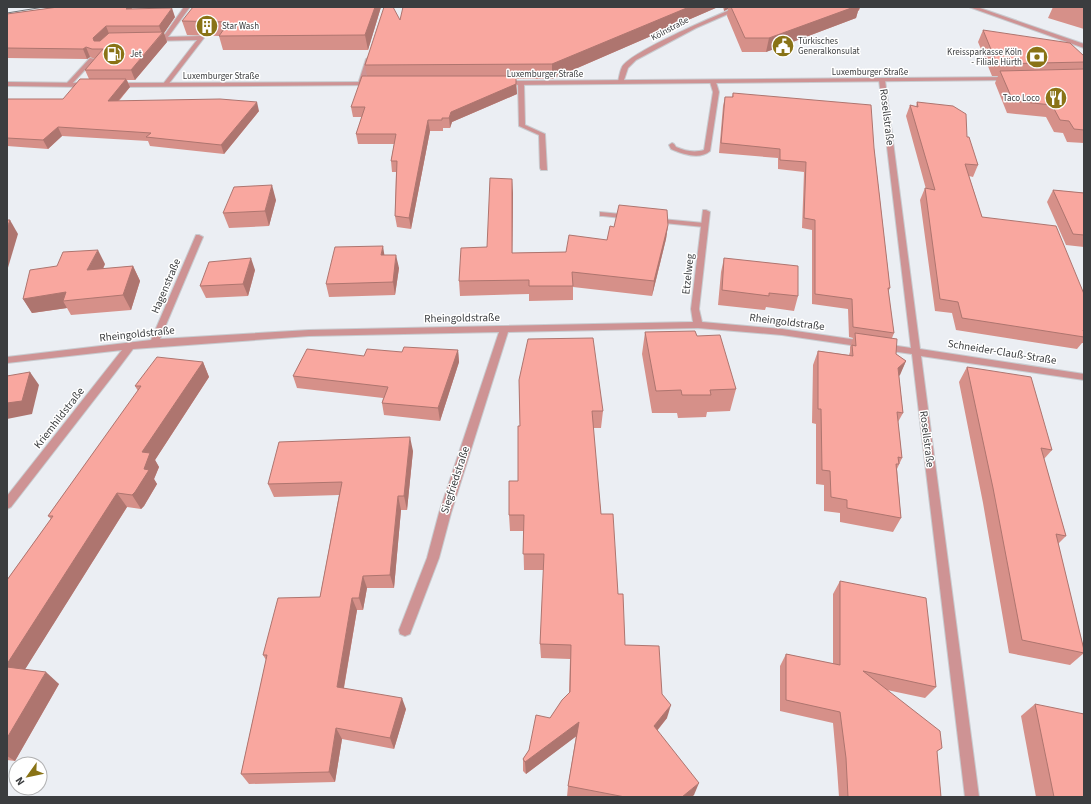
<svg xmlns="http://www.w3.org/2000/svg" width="1091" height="804" font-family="'Source Sans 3',sans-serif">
	<rect width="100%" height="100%" fill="#ebeef3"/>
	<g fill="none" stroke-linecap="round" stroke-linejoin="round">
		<!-- service casing -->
		<g stroke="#c8cbcf" stroke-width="2">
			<g id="service">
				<polygon points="184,7 190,7 168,37 201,36 204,38 167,86 163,86 163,84 197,40 152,41 149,39 152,37 163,37"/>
				<polygon points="90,58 95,59 70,86 66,86 66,84"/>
				<path d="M713 80 716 82 719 92 710 151C700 160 682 154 671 149L669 145 672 143 674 144 676 147C685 151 694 153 704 150L713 92 710 82Z"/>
				<polygon points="521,81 524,83 525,125 545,134 547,170 541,170 540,168 539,135 519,126 518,83"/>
				<polygon points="600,212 631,215 635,217 631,219 603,216 600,216"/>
				<polygon points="651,218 704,223 708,225 704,227 654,222 650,220"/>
			</g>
		</g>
		<!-- minor casing -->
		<g stroke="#c8cbcf" stroke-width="2">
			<g id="minor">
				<path d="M737 7H744L696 28 636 60 628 68 623 83 618 82C619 77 620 71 622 67 630 52 717 15 737 7Z"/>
				<polygon points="369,57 372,59 364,84 359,85 358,84 366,59"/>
				<polygon points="882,78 885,80 920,349 1084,374 1084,380 921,356 979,797 965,797 912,354 884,350 879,347 884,344 911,348 879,80"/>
				<polygon points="703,210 706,210 710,212 699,309 702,322 782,329 864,341 867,342 869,344 867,346 864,347 782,335 698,328 508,332 451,513 439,558 410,634 405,636 400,634 399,630 427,558 439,513 499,332 309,336 133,349 115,373 11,507 7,509 7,496 122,350 7,363 7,357 151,340 196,235 199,235 203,237 160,339 309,330 693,322 691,309"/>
			</g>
		</g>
		<!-- tertiary casing -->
		<g stroke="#c8cbcf" stroke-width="2">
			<g id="tertiary">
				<polygon points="969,7 977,7 1084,44 1084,48"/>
				<polygon points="1009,77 1012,79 1011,80 503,85 500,83 503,81"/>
				<polygon points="7,82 87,83 90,85 87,87 7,86"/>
				<polygon points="373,82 375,83 375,85 115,87 112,85 115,83"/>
			</g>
		</g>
		<!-- service -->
		<use href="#service" fill="#ce9394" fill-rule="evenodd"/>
		<!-- minor -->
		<use href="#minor" fill="#ce9394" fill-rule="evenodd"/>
		<!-- tertiary -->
		<use href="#tertiary" fill="#ce9394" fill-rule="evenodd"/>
		<!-- tram -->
		<polyline stroke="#747679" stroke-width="1" points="7,13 44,7"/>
	</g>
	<!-- wall -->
	<g fill="#d69089">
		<polygon points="58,7 131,7 132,9 175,17 164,33 167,42 135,80 127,80 130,87 119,101 259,111 224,154 150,146 148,141 62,136 48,149 7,146 7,99 63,99 89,79 85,70 95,59 90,57 87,59 7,58 7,14"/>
		<polygon points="381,7 368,50 223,50 219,36 187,35 182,21"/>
		<polygon points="718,7 552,79 516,79 517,94 452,122 450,128 443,128 443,131 430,131 411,229 397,227 395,216 396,172 392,172 391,161 394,144 358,144 356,134 362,117 353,117 351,107 367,76 365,65 400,20"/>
		<polygon points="723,7 863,7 860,7 859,10 858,11 856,18 766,52 742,52 727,16 728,9 724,11"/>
		<polygon points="1053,7 1084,7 1084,29 1048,18"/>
		<polygon points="983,30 1084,56 1084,143 1067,142 1063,133 1054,132 1046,117 1007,113 995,83 998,76 992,76 978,42"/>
		<polygon points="733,93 874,148 890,288 888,292 894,333 892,338 896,354 906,361 899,376 903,413 898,422 902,458 897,469 901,518 893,532 840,522 840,513 824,511 824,485 816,484 816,424 812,423 813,365 818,351 849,355 850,352 850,347 853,338 849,337 848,309 812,304 812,230 802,228 804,172 778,169 778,158 719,153 723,106 725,97 732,97"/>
		<polygon points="917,102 967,137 978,165 973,177 969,176 982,217 1084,294 1084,343 1082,343 1077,349 956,330 952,313 935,311 920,200 925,188 926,189 906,116 910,105 916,107"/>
		<polygon points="1053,190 1084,193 1084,247 1066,245 1047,202"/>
		<polygon points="513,193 512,253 566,252 607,240 614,227 668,225 666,239 652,296 573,287 573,300 529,301 529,294 460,296 459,281 487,247"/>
		<polygon points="276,200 269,226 229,228 223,213"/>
		<polygon points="385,255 399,268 395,295 329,297 326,284"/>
		<polygon points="724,258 798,296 794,311 766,307 765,310 718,305 721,272"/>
		<polygon points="105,264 103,269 133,266 140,281 131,310 71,315 67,308 32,313 23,299"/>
		<polygon points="255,270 248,296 206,298 200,286"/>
		<polygon points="645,332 697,336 736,389 730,411 707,412 706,417 678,418 677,413 652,413 642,354"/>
		<polygon points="458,350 459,362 440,421 384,415 382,403 383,398 297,388 293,376 364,356 402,352"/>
		<polygon points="203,362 209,377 155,460 159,467 154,479 157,484 144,506 141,509 127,507 25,669 59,684 15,761 7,760 7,580 51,519 48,516 138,391 135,386"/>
		<polygon points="967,367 1052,450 1044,459 1066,536 1058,544 1084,650 1084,653 1070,665 1009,653 983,503 959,382"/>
		<polygon points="519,380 603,411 601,428 593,428 601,514 618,594 625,645 662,694 667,718 657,731 694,795 691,797 567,797 568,786 576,736 526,774 523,771 523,759 550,718 569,693 570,659 541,658 540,644 544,570 524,570 523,531 510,531 509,515 518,481 520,426"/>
		<polygon points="413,451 407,510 401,510 394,588 367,588 363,610 357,610 344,688 406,709 394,749 342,739 335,782 249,784 241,774 266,660 263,655 320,597 339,495 274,497 268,484"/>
		<polygon points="840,581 936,687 925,698 887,690 937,753 941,797 839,797 837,768 833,723 780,711 780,666 786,654 833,664 833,594"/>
		<polygon points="1035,704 1084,797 1036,797 1021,716"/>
	</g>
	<!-- shaded-wall -->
	<g fill="#ae756f">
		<polygon points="128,7 131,7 134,13 126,9"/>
		<polygon points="375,7 381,7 368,50 365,35"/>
		<polygon points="689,7 718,7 552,79 552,64"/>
		<polygon points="725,7 728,7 728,9 724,11"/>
		<polygon points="853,7 863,7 860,7 859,10 858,11 856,18 766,52 769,38"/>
		<polygon points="172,8 175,17 164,33 167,42 135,80 131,70 162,34 159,26"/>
		<polygon points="106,26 110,36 97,48 98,50 93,38"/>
		<polygon points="86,47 90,57 87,59 83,49"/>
		<polygon points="126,79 130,87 111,109 108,101"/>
		<polygon points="516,84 517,94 452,122 450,128 449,118 451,112"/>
		<polygon points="257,102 259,111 224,154 221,145"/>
		<polygon points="428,120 430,131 411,229 409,218"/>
		<polygon points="58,127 62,136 48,149 43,140"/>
		<polygon points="512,179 513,193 512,267"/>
		<polygon points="272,185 276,200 269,226 265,211"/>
		<polygon points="10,220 18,234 7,271 7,228"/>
		<polygon points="668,225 666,239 652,296 654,281"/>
		<polygon points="383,246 385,259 381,255"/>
		<polygon points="98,250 105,264 95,285 87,270"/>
		<polygon points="396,255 399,268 395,295 393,282"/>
		<polygon points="251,258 255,270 248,296 243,284"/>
		<polygon points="133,266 140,281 131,310 123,295"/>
		<polygon points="66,292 63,301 67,308 32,313 23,299"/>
		<polygon points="458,350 459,362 440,421 438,408"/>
		<polygon points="906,361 900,375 891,382 898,368"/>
		<polygon points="203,362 209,377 155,460 159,467 154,479 157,484 144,506 141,509 132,495 144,469 142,452"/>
		<polygon points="30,372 39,385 32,414 7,419 7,403"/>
		<polygon points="410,437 413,451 407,510 404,496"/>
		<polygon points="117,493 127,507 19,679 7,668 7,664"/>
		<polygon points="398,496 401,510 394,588 390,575"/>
		<polygon points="363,576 367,588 363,610 359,598"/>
		<polygon points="352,598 357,610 342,698 337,687"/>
		<polygon points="46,672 59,684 15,761 7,756 7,738"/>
		<polygon points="402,698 406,709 394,749 390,738"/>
		<polygon points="671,705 667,718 650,739 654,726"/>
		<polygon points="579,722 578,735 526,774 525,762"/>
		<polygon points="336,728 342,739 335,782 329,772"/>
		<polygon points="699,783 694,795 691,797 682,797"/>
	</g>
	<!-- building -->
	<g fill="#f9a79f" stroke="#ae756f">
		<polygon points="58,7 128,7 126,9 172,8 159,26 106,26 93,38 94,41 100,41 109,33 163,32 131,70 85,70 103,49 92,49 86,47 83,49 7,48 7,14"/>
		<polygon points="193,7 375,7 365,35 219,36 229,22 182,21"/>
		<polygon points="384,7 393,7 400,20 403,7 689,7 552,64 365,65"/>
		<polygon points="731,7 854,7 769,38 745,38"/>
		<polygon points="983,30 1070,43 1084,56 1084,62 997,64"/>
		<polygon points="1084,69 1084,130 1074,129 1069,121 1060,120 1052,105 1013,101 1000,71"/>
		<polygon points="362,76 516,76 516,84 451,112 449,118 442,118 442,120 428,120 409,218 395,216 397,161 391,161 396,134 356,134 365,107 351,107"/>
		<polygon points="80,79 126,79 108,101 220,99 257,102 221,145 146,137 151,133 58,127 43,140 7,138 7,99 63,99"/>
		<polygon points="733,93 871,105 874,148 890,288 888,288 894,333 853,327 852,299 815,294 815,220 804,218 806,162 780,160 780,149 721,143 725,97 733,97"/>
		<polygon points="917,102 953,106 966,114 967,137 969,137 978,165 965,164 982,217 1056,226 1084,294 1084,330 1083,330 1084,333 1084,337 962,318 958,302 940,299 925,188 935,190 910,105 918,107"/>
		<polygon points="490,178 512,179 512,253 566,252 569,235 607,240 610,226 614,227 619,205 667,210 668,225 654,281 572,272 573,286 529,286 529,280 459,281 461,248 487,247"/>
		<polygon points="272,185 265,211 223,213 234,187"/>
		<polygon points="1053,190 1084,193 1084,235 1073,234"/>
		<polygon points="7,220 10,220 7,228"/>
		<polygon points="383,246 381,255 396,255 393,282 326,284 335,247"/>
		<polygon points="98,250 87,270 133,266 123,295 63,301 66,292 23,299 30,270 57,266 63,252"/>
		<polygon points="251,258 243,284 200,286 209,262"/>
		<polygon points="724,258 798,266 798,296 769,293 769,296 722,290"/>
		<polygon points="695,331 697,336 720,335 736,389 710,390 711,395 682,395 681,390 656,391 645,332"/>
		<polygon points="855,333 897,339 896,354 906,361 898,368 903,413 897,412 902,458 898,457 899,464 896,464 901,518 847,508 847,500 831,497 830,471 822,470 821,409 818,409 818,351 853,356 852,345 856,346"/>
		<polygon points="593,338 603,411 592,411 601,514 613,514 618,594 623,594 625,645 659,646 662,694 671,705 654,726 699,783 682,797 625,797 568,786 579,722 525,762 523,759 529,750 536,715 550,718 562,700 570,692 571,645 540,644 544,554 523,554 524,515 509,515 509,481 518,481 518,426 520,426 519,380 528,339"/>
		<polygon points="404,347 458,350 438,408 382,403 388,387 293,376 307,349 364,356 367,349 402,352"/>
		<polygon points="157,357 203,362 142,452 150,453 144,469 149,470 135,492 132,495 117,493 7,664 7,580 53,516 48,516 141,386 135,386"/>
		<polygon points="967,367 1031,377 1052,450 1041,448 1066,536 1056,534 1084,650 1084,653 1022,640 993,488"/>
		<polygon points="30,372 22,401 7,403 7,376"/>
		<polygon points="410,437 404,496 398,496 390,575 363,576 359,598 352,598 337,687 402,698 390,738 336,728 329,772 241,774 267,655 263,655 278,598 320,597 342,482 268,484 279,442"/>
		<polygon points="840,581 926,598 936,687 863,671 940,731 942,748 937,751 941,797 848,797 846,758 840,712 786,700 786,654 840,665"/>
		<polygon points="7,667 46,672 7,738"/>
		<polygon points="1035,704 1084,714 1084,797 1054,797"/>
	</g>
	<!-- icons -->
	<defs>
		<g id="building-disc" transform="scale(1.15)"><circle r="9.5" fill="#897316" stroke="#fff"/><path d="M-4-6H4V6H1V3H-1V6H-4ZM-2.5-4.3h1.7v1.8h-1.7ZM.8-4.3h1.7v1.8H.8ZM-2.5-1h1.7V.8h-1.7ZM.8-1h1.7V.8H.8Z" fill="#fff"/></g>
		<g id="civic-disc" transform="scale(1.15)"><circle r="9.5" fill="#897316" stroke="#fff"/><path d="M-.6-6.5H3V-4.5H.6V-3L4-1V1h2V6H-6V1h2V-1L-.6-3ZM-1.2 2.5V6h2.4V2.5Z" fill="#fff"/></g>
		<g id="fuel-disc" transform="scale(1.15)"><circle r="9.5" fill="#897316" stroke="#fff"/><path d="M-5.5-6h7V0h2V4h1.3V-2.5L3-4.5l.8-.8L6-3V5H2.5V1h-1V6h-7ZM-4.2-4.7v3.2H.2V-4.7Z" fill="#fff"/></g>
		<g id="bank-disc" transform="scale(1.15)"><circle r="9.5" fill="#897316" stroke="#fff"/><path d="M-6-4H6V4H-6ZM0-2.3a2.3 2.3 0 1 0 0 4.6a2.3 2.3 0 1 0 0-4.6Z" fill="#fff"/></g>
		<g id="restaurant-disc" transform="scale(1.15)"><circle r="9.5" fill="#897316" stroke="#fff"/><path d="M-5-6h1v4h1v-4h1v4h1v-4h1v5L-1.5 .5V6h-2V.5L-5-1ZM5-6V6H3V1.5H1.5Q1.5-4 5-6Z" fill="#fff"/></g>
	</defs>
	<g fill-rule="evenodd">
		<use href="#building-disc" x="207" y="26"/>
		<use href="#civic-disc" x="783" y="46"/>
		<use href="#fuel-disc" x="114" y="54"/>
		<use href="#bank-disc" x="1037" y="57"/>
		<use href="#restaurant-disc" x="1056" y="98"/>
	</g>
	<g text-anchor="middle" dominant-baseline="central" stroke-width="3" stroke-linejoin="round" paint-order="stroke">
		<!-- far-poi labels -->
		<g font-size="9" fill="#3b3d3f" stroke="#fff" text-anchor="start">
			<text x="222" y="26">Star Wash</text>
			<text x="798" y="41">Türkisches<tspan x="798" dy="10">Generalkonsulat</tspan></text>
			<text x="1022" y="52" text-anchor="end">Kreissparkasse Köln<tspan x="1022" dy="10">- Filiale Hürth</tspan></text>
			<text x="130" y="54">Jet</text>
			<text x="1040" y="98" text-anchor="end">Taco Loco</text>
		</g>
		<!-- far-street labels -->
		<g font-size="9" fill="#3b3d3f" stroke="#fff">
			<text transform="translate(670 29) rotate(-28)">Kölnstraße</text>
			<text x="870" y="72">Luxemburger Straße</text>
			<text x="545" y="74">Luxemburger Straße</text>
			<text x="221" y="76">Luxemburger Straße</text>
		</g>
		<!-- street labels -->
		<g font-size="11" fill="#3b3d3f" stroke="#fff">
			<text transform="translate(887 117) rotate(83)">Rosellstraße</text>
			<text transform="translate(688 274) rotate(-84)">Etzelweg</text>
			<text transform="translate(166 286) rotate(-67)">Hagenstraße</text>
			<text transform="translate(462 318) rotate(-1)">Rheingoldstraße</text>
			<text transform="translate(787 322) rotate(7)">Rheingoldstraße</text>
			<text transform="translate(137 334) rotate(-6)">Rheingoldstraße</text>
			<text transform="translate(1002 352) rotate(9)">Schneider-Clauß-Straße</text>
			<text transform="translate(59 418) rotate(-52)">Kriemhildstraße</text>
			<text transform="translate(927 439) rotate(83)">Rosellstraße</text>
			<text transform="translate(455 480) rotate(-72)">Siegfriedstraße</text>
		</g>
	</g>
	<!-- border -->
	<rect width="1091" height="804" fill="none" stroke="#3b3d3f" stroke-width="16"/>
	<!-- north arrow -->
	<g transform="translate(28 776) rotate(237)"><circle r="19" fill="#ffffff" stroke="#b1b1b2"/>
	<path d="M0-3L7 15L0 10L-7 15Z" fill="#897316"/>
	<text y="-6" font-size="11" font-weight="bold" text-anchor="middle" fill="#3b3d3f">N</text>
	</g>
</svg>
